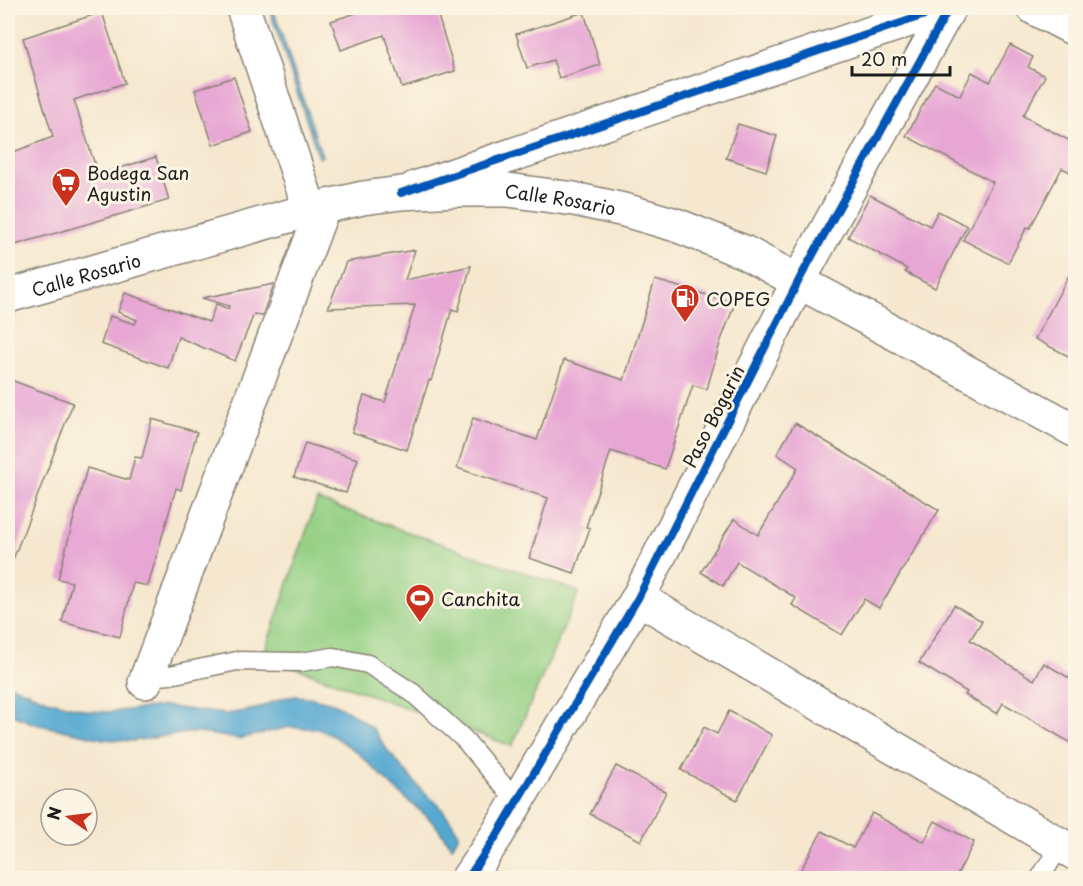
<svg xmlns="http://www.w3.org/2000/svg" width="1083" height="886" font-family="'Playpen Sans',sans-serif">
	<rect width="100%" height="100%" fill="#fcf5e5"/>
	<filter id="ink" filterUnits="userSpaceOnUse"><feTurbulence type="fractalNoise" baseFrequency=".0167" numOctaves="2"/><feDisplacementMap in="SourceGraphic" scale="12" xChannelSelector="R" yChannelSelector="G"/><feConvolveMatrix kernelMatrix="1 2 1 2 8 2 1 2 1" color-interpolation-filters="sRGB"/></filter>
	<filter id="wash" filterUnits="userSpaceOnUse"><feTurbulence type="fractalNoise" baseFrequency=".008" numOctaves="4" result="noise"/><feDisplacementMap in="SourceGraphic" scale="24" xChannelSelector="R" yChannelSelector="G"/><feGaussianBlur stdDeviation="1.35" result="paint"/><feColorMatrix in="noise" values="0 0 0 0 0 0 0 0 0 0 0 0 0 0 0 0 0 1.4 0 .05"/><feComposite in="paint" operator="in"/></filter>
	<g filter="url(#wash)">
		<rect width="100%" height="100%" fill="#f6e8cf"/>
		<!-- green -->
		<polygon fill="#95d085" stroke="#587650" stroke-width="1.5" points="317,500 579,592 512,746 263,656"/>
		<!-- water -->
		<g fill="#55a9d1" stroke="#386276" stroke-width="1.5">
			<polygon points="269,8 273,8 322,156 319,158"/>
			<polygon points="8,684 47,700 89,711 109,712 166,706 192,710 227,714 256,709 282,698 296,696 308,697 333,703 350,712 373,729 388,751 423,792 438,804 451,821 459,834 452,847 434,823 394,788 357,752 330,734 318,729 290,727 238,739 203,733 186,733 133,741 104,739 35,724 15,716 8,711"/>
		</g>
		<g id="blocks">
			<!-- building -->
			<g fill="#e7a6d4">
				<polygon points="372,8 451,8 451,12 438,16 455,71 402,88 384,35 341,50 331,21"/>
				<polygon points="102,12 125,83 74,100 94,162 95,162 100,174 156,157 169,200 8,247 8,154 53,137 23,38"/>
				<polygon points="584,12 600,65 559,78 553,60 527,68 516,34"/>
				<polygon points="1010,45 1033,57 1028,67 1045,76 1023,116 1076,144 1076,175 1062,168 1030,228 1027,227 1008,263 963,240 993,182 906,136 935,83 960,96 972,72 990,82"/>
				<polygon points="234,77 252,132 213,145 195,90"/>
				<polygon points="738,124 777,136 766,171 726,158"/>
				<polygon points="870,195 930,226 938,211 967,226 935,288 905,272 907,269 848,237"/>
				<polygon points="415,250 405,280 471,266 458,311 452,309 431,381 429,380 407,450 352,432 364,396 385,402 415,305 328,308 346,262"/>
				<polygon points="1076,262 1076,360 1035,339"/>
				<polygon points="655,280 735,303 720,343 707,389 693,385 665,469 611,451 586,527 590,528 574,573 529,558 548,498 457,468 473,418 537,440 564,360 624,380"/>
				<polygon points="274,284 262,316 254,314 235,361 178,337 168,368 101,344 110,316 135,324 137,320 118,312 125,293 209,322 216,304 228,309 229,306 202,298"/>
				<polygon points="8,379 73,403 9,570 8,569"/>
				<polygon points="152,419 197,432 181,490 176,488 148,586 133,583 120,637 62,622 72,582 58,579 87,468 129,480 135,457 142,458"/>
				<polygon points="795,423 939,510 879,608 864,599 842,635 792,605 796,598 737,562 723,586 701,572 734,519 758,535 798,468 777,454"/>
				<polygon points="305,443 358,459 346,493 294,477"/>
				<polygon points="954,605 982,621 970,640 1034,680 1044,663 1076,682 1076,746 1003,703 997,714 965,695 967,692 919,663"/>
				<polygon points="729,711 772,735 737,800 681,770 704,727 717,734"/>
				<polygon points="616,766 666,792 641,841 590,814"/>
				<polygon points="872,813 924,842 935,821 974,842 955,879 796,879 822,831 853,848"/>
			</g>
		</g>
	</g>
	<g filter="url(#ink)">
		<use href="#blocks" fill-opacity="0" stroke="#898276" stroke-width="1.5"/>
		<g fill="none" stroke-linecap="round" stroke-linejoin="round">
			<!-- service casing -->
			<g stroke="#898276" stroke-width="21">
				<g id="service">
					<polyline points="147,677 170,675 237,661 301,662 333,657 368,664 413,693 464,739 517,802"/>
					<polyline points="1040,878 1060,846"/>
				</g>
			</g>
			<!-- minor casing -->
			<g stroke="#898276" stroke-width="36">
				<g id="minor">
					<polyline points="243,8 310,210"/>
					<polyline points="1034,8 1076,30"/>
					<polyline points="415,188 945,8"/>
					<polyline points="638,598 1076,854"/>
					<polyline points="145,682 323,208"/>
					<polyline points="468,878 497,835 638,598 799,280 949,8"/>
				</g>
			</g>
			<!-- primary casing -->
			<g stroke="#898276" stroke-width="36">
				<g id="primary">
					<path id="s1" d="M8 296 310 210 363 198 401 193 455 190H508L574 199 624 210 676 225 744 252 1076 431"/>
				</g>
			</g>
			<!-- service -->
			<use href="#service" stroke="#fff" stroke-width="18"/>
			<!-- minor -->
			<use href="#minor" stroke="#fff" stroke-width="33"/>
			<!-- primary -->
			<use href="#primary" stroke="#fff" stroke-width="33"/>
			<!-- cycleway casing -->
			<g stroke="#fcf5e5" stroke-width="11">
				<g id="cycleway">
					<polyline points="401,193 945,8"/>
					<polyline points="468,878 497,835 638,598 799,280 949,8"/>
				</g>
			</g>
			<!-- cycleway -->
			<use href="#cycleway" stroke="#0057b8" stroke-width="8"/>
		</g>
	</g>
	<!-- icons -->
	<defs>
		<g id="supermarket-pin" transform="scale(1.5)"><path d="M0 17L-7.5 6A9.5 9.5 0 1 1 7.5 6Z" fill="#c8321e" stroke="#fcf5e5"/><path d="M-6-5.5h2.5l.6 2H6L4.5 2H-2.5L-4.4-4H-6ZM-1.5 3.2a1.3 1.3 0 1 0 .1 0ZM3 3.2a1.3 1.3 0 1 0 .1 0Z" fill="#fff"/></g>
		<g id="fuel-pin" transform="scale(1.5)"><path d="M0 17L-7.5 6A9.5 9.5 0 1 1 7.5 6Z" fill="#c8321e" stroke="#fcf5e5"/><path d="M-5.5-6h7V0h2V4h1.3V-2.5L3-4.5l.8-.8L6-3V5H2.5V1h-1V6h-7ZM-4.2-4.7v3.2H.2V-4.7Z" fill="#fff"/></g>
		<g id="stadium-pin" transform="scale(1.5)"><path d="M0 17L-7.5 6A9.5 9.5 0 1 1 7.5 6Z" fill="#c8321e" stroke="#fcf5e5"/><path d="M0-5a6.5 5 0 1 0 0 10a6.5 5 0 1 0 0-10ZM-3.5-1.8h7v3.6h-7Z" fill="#fff"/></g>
	</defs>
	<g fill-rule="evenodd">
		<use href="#supermarket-pin" x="66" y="182"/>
		<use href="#fuel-pin" x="685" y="298"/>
		<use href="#stadium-pin" x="420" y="598"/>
	</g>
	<g text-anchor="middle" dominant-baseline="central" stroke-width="6" stroke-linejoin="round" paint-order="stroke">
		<!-- poi labels -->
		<g font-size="18" fill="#1c1c1c" stroke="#fcf5e5" text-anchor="start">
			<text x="87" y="172">Bodega San<tspan x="87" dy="21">Agustin</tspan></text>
			<text x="706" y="298">COPEG</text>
			<text x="441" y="598">Canchita</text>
		</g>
		<!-- street labels -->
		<g font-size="18" fill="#1c1c1c" stroke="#fcf5e5">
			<text stroke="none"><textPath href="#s1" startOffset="567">Calle Rosario</textPath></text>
			<text stroke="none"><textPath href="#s1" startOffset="81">Calle Rosario</textPath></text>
			<text transform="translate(713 416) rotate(-63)">Paso Bogarin</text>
		</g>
	</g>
	<!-- margin -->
	<rect width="1083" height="886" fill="none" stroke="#fcf5e5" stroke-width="30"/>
	<!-- north arrow -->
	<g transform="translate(69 817) rotate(284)"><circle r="28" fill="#fcf5e5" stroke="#a29e95" stroke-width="1.5"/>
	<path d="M0-4.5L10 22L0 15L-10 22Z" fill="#c8321e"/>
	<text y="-9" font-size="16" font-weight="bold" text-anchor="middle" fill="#1c1c1c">N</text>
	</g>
	<!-- scale -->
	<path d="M852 66v9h98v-9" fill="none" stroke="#1c1c1c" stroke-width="3"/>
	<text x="861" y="66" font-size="18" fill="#1c1c1c" stroke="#fcf5e5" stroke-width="4.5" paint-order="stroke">20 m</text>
</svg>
